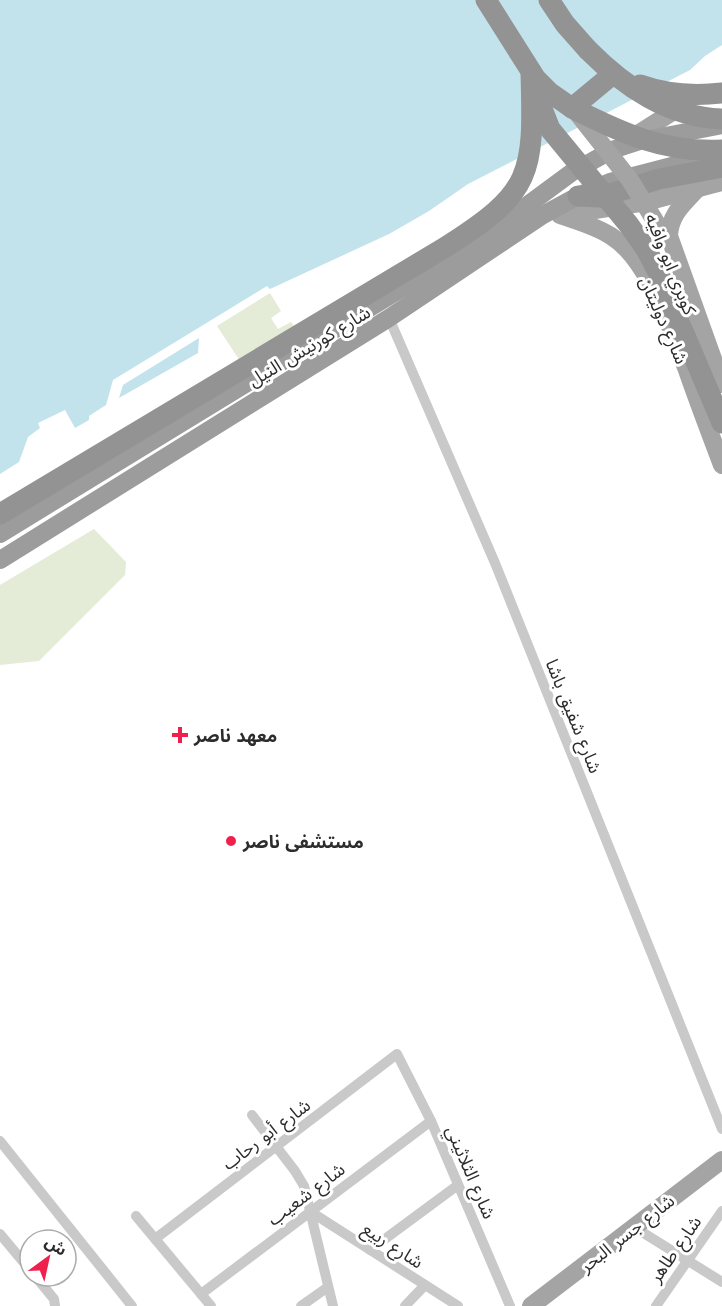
<svg xmlns="http://www.w3.org/2000/svg" width="722" height="1306" font-family="'Work Sans','Noto Sans Arabic',sans-serif">
	<rect width="100%" height="100%" fill="#fff"/>
	<!-- green -->
	<g fill="#e4ebd7">
		<polygon points="270,293 281,311 271,318 278,329 291,322 294,326 240,361 217,326"/>
		<polygon points="94,529 126,562 125,575 39,661 0,665 0,585"/>
	</g>
	<!-- water -->
	<g fill="#c2e2ec">
		<polygon points="0,0 722,0 722,45 705,56 690,70 468,184 429,211 389,234 270,289 267,286 113,380 106,405 89,416 89,420 75,428 65,410 38,423 40,428 28,437 19,462 0,474"/>
		<polygon points="199,338 198,353 119,398 123,385"/>
	</g>
	<g fill="none" stroke-linecap="round" stroke-linejoin="round">
		<!-- minor -->
		<g stroke="#c9c9c9" stroke-width="10">
			<polyline points="389,318 495,563 722,1129"/>
			<polyline points="252,1115 295,1171 304,1186 333,1306"/>
			<polyline points="0,1141 132,1306"/>
			<polyline points="311,1212 458,1306"/>
			<polyline points="136,1216 211,1306"/>
			<polyline points="634,1227 722,1282"/>
			<polyline points="0,1234 30,1270"/>
			<polyline points="155,1239 397,1054 431,1121 510,1306"/>
			<polyline points="370,1250 458,1185"/>
			<polyline points="35,1276 54,1299 55,1306"/>
			<polyline points="201,1294 431,1121"/>
			<polyline points="301,1306 328,1287"/>
			<polyline points="405,1306 425,1285"/>
			<polyline points="656,1306 722,1211"/>
		</g>
		<!-- primary -->
		<g stroke="#a4a4a4" stroke-width="18">
			<polyline points="625,142 674,111 687,106"/>
			<path d="M696 190C682 205 670 215 669 236L722 384"/>
			<path d="M560 215C577 221 596 226 611 236 649 259 671 330 687 370 698 402 710 433 722 465"/>
			<polyline points="563,215 646,202 722,182"/>
			<polyline points="531,1306 722,1160"/>
		</g>
		<!-- trunk -->
		<g stroke="#9c9c9c" stroke-width="18">
			<polyline points="0,534 456,255 483,238 571,173 612,150 640,141 722,125"/>
			<polyline points="0,560 389,318 543,215 578,196 610,182 714,155"/>
		</g>
		<!-- motorway -->
		<g stroke="#939393" stroke-width="21">
			<polyline points="486,0 536,79 549,92 572,108 613,74"/>
			<polyline points="549,0 565,24 588,50"/>
			<polyline points="578,196 600,197 659,179 722,167"/>
			<path d="M0 514 444 248C533 192 534 175 531 73"/>
		</g>
		<!-- primary-bridge -->
		<polyline stroke="#a4a4a4" stroke-width="18" points="574,109 630,180 660,229"/>
		<!-- motorway-bridge -->
		<g stroke="#939393" stroke-width="21">
			<path d="M588 50C625 87 668 117 722 119"/>
			<polyline points="541,85 541,106 550,129 629,225 646,249 658,272 722,423"/>
			<path d="M640 85C665 94 695 96 722 93"/>
			<path d="M572 108C622 133 664 153 722 150"/>
		</g>
	</g>
	<!-- markers -->
	<g fill="#f0204c" stroke="#fff" stroke-width="2">
		<path d="M177 726h6v6h6v6h-6v6h-6v-6h-6v-6h6z"/>
		<circle cx="231" cy="841" r="6"/>
	</g>
	<g text-anchor="middle" dominant-baseline="central" stroke-width="6" stroke-linejoin="round" paint-order="stroke">
		<!-- street labels -->
		<g font-size="18" fill="#2c2c2c" stroke="#fff">
			<text transform="translate(671 264) rotate(68)">كوبري ابو وافيه</text>
			<text transform="translate(664 320) rotate(66)">شارع دوليتان</text>
			<text transform="translate(309 346) rotate(-31)">شارع كورنيش النيل</text>
			<text transform="translate(574 716) rotate(68)">شارع شفيق باشا</text>
			<text transform="translate(266 1134) rotate(-37)">شارع أبو رحاب</text>
			<text transform="translate(471 1172) rotate(67)">شارع الثلاثيني</text>
			<text transform="translate(306 1194) rotate(-37)">شارع شعيب</text>
			<text transform="translate(627 1233) rotate(-38)">شارع جسر البحر</text>
			<text transform="translate(393 1245) rotate(33)">شارع ربيع</text>
			<text transform="translate(675 1249) rotate(-55)">شارع طاهر</text>
		</g>
		<!-- poi labels -->
		<g font-size="18" font-weight="bold" fill="#2c2c2c" stroke="#fff" text-anchor="start">
			<text x="194" y="735">معهد ناصر</text>
			<text x="243" y="841">مستشفى ناصر</text>
		</g>
	</g>
	<!-- north arrow -->
	<g transform="translate(48 1258) rotate(33)"><circle r="28" fill="#ffffff" stroke="#ababab" stroke-width="1.5"/>
	<path d="M0-4.5L10 22L0 15L-10 22Z" fill="#f0204c"/>
	<text y="-9" font-size="16" font-weight="bold" text-anchor="middle" fill="#2c2c2c">ش</text>
	</g>
</svg>
